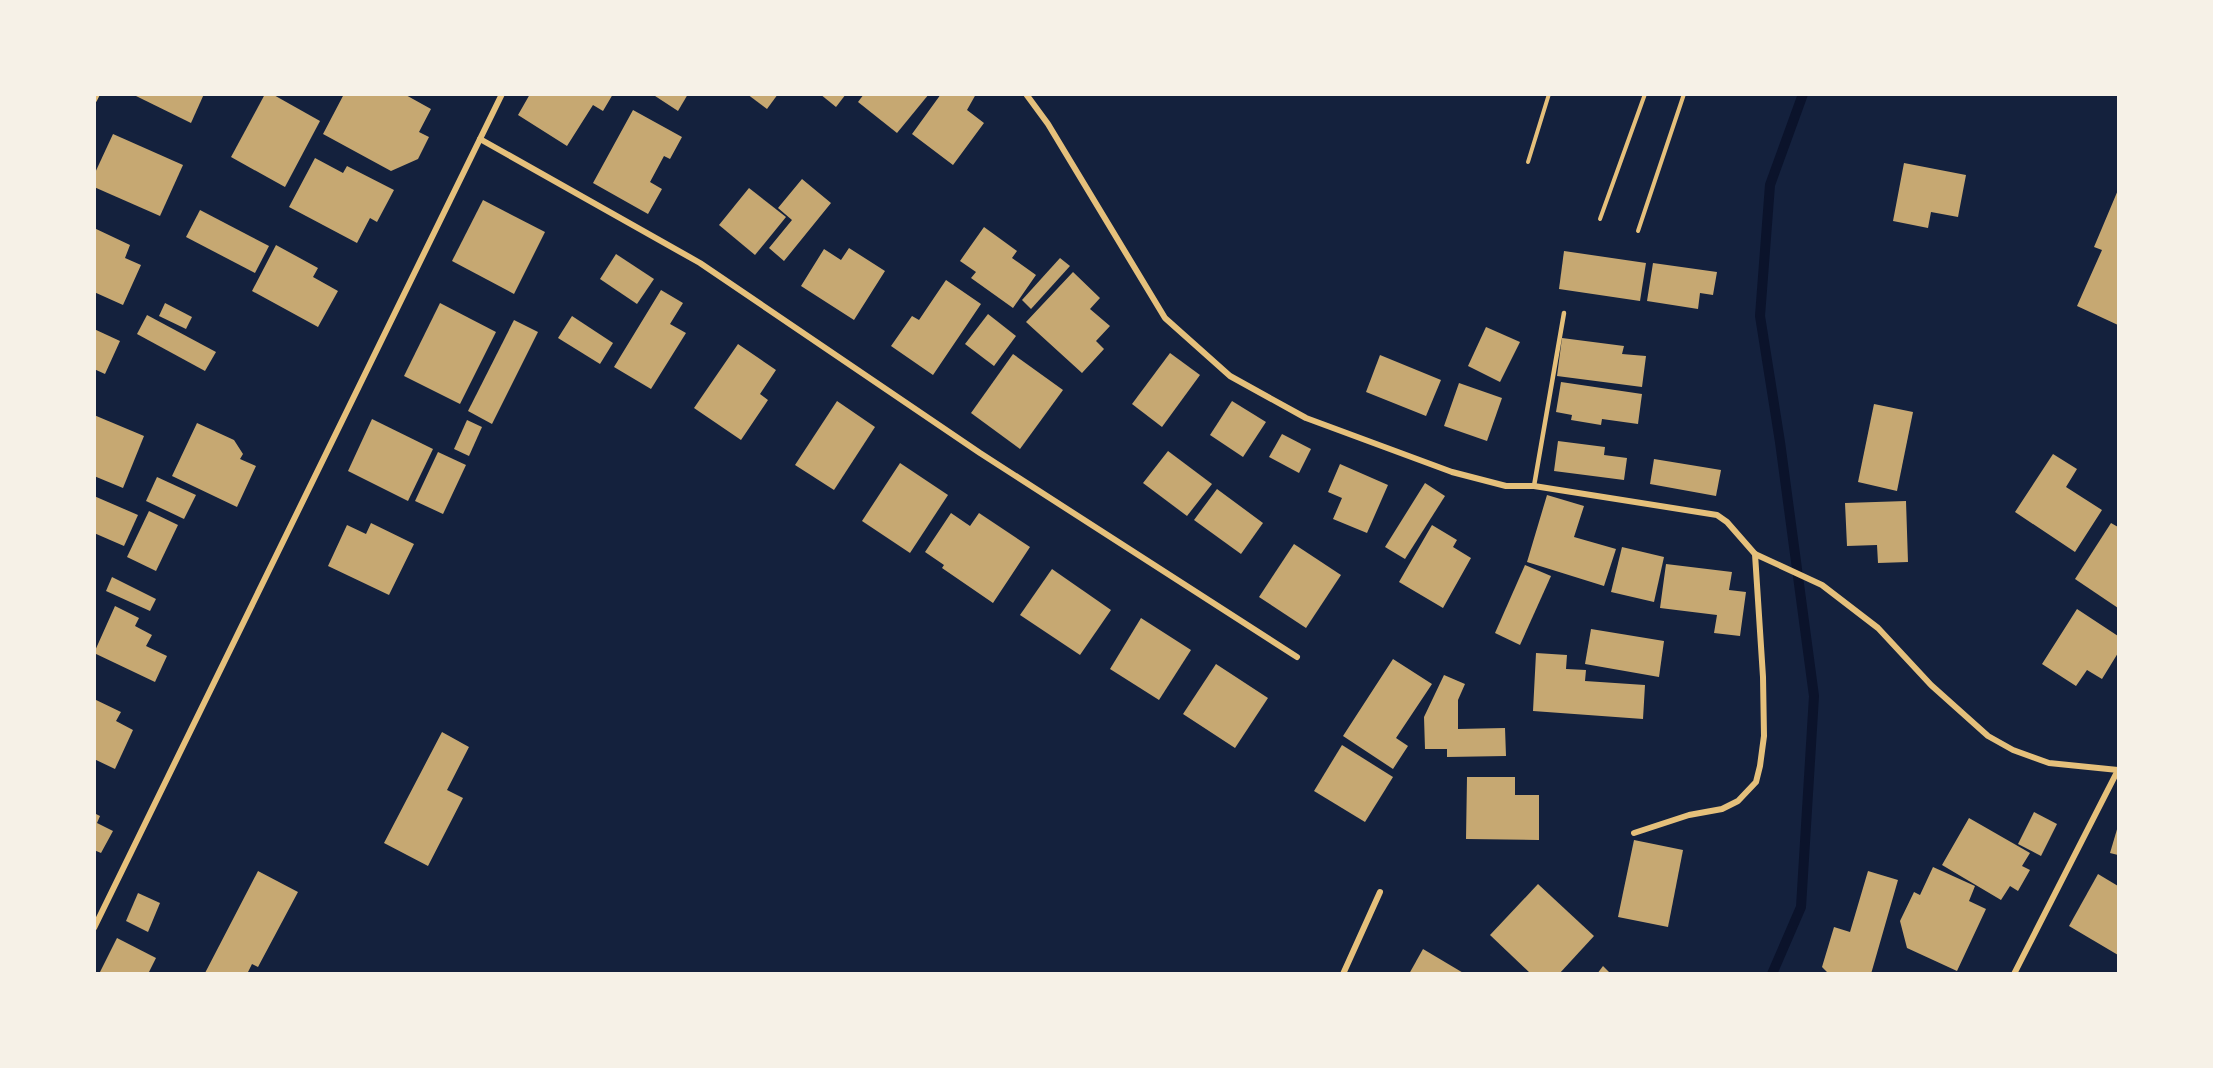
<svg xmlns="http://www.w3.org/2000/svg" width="2213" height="1068" font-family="Merriweather,serif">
	<rect width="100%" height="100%" fill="#14213d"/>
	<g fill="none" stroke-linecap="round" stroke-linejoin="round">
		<!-- stream -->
		<polyline stroke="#0b132b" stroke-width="10" points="1772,974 1801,907 1814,696 1780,442 1760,316 1770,185 1803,94"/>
	</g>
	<!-- building -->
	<g fill="#c6a872">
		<polygon points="137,94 204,94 191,123 136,96"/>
		<polygon points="265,94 272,94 320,121 285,187 231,157"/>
		<polygon points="344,94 404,94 431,109 419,132 429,137 418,159 391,171 323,134"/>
		<polygon points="530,94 613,94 603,111 593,105 567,146 518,115"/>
		<polygon points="652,94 688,94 678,111"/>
		<polygon points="747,94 778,94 767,109"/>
		<polygon points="820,94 846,94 836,107"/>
		<polygon points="864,94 929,94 897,133 858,102"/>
		<polygon points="941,94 976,94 967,110 984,123 953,165 912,134"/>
		<polygon points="633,110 682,137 670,159 664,156 650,182 662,189 648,214 593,183"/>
		<polygon points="113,134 183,165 160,216 94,187 94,175"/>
		<polygon points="315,158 343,173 347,166 394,190 377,222 370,218 357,243 289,207"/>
		<polygon points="1904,163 1966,175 1958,217 1931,212 1928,228 1893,221"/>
		<polygon points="802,179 831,203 784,261 769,248 792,220 778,208"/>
		<polygon points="749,188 786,217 755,255 719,225"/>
		<polygon points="2118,190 2118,325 2077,306 2102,250 2094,247"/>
		<polygon points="483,200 545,232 514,294 452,261"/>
		<polygon points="200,210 269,246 255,273 186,237"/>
		<polygon points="984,227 1017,251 1012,258 1036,275 1013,308 971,278 976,272 960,261"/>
		<polygon points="94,228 130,245 125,258 141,265 123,305 94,292"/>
		<polygon points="276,245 318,268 313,277 338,291 318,327 252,291"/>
		<polygon points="849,248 885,271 854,320 801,286 824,249 841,260"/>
		<polygon points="1564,251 1646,263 1640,301 1559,289"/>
		<polygon points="616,254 654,279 637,304 600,279"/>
		<polygon points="1060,258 1070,266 1031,309 1022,300"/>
		<polygon points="1653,263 1717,272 1713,295 1700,293 1698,309 1647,301"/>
		<polygon points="1073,272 1100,298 1090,309 1110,326 1096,341 1104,349 1082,373 1026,322"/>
		<polygon points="946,280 981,304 933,375 891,346 912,316 919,320"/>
		<polygon points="661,290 683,303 670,324 686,333 651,389 614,367"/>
		<polygon points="165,303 192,317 186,329 159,316"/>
		<polygon points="440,303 496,332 460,404 404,376"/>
		<polygon points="988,314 1016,336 994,366 965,344"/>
		<polygon points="147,315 216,352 205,371 137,334"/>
		<polygon points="572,316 613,343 600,364 558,338"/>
		<polygon points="514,320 538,332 492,424 468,411"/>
		<polygon points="1486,327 1520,342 1500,382 1468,366"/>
		<polygon points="94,329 120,341 105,374 94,369"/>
		<polygon points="1562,338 1624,346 1622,354 1646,356 1642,387 1557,376"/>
		<polygon points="738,344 776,370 760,394 768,400 741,440 694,408"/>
		<polygon points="1170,353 1200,375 1162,427 1132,404"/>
		<polygon points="1013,354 1063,390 1020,449 971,413"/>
		<polygon points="1380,355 1441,380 1426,416 1366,392"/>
		<polygon points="1561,382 1642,394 1638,424 1602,419 1601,425 1571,420 1572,415 1556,412"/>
		<polygon points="1459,383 1502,398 1487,441 1444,426"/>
		<polygon points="837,401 875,427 834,490 795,465"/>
		<polygon points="1232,401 1266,422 1243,457 1210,435"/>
		<polygon points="1874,404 1913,412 1897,491 1858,482"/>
		<polygon points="94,415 144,436 123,488 94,476"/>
		<polygon points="372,419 433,449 408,501 348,471"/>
		<polygon points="467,420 482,427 469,456 454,449"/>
		<polygon points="197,423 234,440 243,454 240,459 256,466 237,507 172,476"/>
		<polygon points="1282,434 1311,449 1299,473 1269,457"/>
		<polygon points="1558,441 1605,447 1604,455 1627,458 1624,480 1554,471"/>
		<polygon points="1168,451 1212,484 1187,516 1143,483"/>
		<polygon points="438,452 466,465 443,514 415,501"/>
		<polygon points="2053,454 2077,469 2066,487 2102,510 2075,552 2015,512"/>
		<polygon points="1654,459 1721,470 1716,496 1650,484"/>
		<polygon points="900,463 948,495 910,553 862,521"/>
		<polygon points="1340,464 1388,485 1367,533 1333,519 1342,498 1328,492"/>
		<polygon points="157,477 196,495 184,519 146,501"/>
		<polygon points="1425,483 1445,496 1405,559 1385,547"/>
		<polygon points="1217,489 1263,523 1241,554 1194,520"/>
		<polygon points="1547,495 1584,506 1574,537 1616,549 1604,586 1527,562"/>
		<polygon points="94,496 138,515 124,546 94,533"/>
		<polygon points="1906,501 1908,562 1878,563 1877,545 1847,546 1845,503"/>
		<polygon points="149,511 178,525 156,571 127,557"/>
		<polygon points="951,513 970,526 979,513 1030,547 993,603 942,568 944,565 925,552"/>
		<polygon points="371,523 414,544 389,595 328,566 347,525 366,534"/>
		<polygon points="2111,523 2118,527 2118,608 2075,579"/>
		<polygon points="1432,525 1457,540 1453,547 1471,558 1443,608 1399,582"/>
		<polygon points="1294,544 1341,575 1306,628 1259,597"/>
		<polygon points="1622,547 1664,557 1654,602 1611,592"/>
		<polygon points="1666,564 1732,572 1729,590 1746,592 1740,636 1714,633 1717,615 1660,608"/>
		<polygon points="1525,565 1551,576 1520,645 1495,633"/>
		<polygon points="1052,569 1111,610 1080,655 1020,615"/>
		<polygon points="112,577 156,599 150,611 106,591"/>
		<polygon points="115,606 139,618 135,626 152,635 146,646 167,656 155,682 94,653"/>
		<polygon points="2077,609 2118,636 2118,653 2102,679 2087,670 2076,686 2042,664"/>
		<polygon points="1141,618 1191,650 1159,700 1110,669"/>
		<polygon points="1591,629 1664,641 1659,677 1585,664"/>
		<polygon points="1536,653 1567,655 1566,669 1586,670 1585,681 1645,685 1643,719 1533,711"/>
		<polygon points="1393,659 1432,684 1396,738 1408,746 1393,769 1343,736"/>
		<polygon points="1216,664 1268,698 1235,748 1183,714"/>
		<polygon points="1444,675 1465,684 1458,700 1458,729 1505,728 1506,756 1447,757 1447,749 1425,749 1424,717"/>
		<polygon points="94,699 121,712 116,721 133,730 115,769 94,759"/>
		<polygon points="442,732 469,747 447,790 463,798 428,866 384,843"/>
		<polygon points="1342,745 1393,777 1365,822 1314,791"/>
		<polygon points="1467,777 1515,777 1515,795 1539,795 1539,840 1466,839"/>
		<polygon points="2034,812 2057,824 2041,856 2018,844"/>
		<polygon points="94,813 100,816 97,823 113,831 101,853 94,850"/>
		<polygon points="1969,818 2030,853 2022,866 2030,870 2018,891 2010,886 2001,900 1942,865"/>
		<polygon points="2118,826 2118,855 2110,853"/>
		<polygon points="1634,840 1683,850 1668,927 1618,917"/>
		<polygon points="1933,867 1975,886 1969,901 1986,909 1957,971 1907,948 1900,921 1914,892 1920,895"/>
		<polygon points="258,871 298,892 258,967 252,964 247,974 207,974 205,973"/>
		<polygon points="1868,871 1898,880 1871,974 1829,974 1822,967 1834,927 1850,932"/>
		<polygon points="2098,874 2118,886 2118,955 2069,926"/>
		<polygon points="1538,884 1594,936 1559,974 1531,974 1490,935"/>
		<polygon points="138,893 160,903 148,932 126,921"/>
		<polygon points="117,938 156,958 148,974 99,974"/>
		<polygon points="1423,949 1465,974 1409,974"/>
		<polygon points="1603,966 1611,974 1597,974"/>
	</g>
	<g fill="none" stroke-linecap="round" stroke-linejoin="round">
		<!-- path -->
		<g stroke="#e5c07b" stroke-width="4">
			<polyline points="1528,162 1549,94"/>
			<polyline points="1600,219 1645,94"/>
			<polyline points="1638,231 1684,94"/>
		</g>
		<!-- service -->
		<polyline stroke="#e5c07b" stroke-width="4.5" points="1534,486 1564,313"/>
		<!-- minor -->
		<g stroke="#e5c07b" stroke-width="6">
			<polyline points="1026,94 1048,124 1165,318 1230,376 1306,418 1452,472 1506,486 1534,486 1717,515 1727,522 1755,554 1822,585 1878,628 1931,685 1988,736 2013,750 2049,763 2118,770"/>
			<polyline points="94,100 97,94"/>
			<polyline points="480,139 700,263 980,453 1297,657"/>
			<polyline points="1634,833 1689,815 1722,809 1738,801 1756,782 1760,766 1764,736 1763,677 1755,554"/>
			<polyline points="94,928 502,94"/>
			<polyline points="1343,974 1380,892"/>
			<polyline points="2014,974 2118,770"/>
		</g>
	</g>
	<!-- border -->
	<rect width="2213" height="1068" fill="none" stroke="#f6f1e7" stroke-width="192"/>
</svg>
